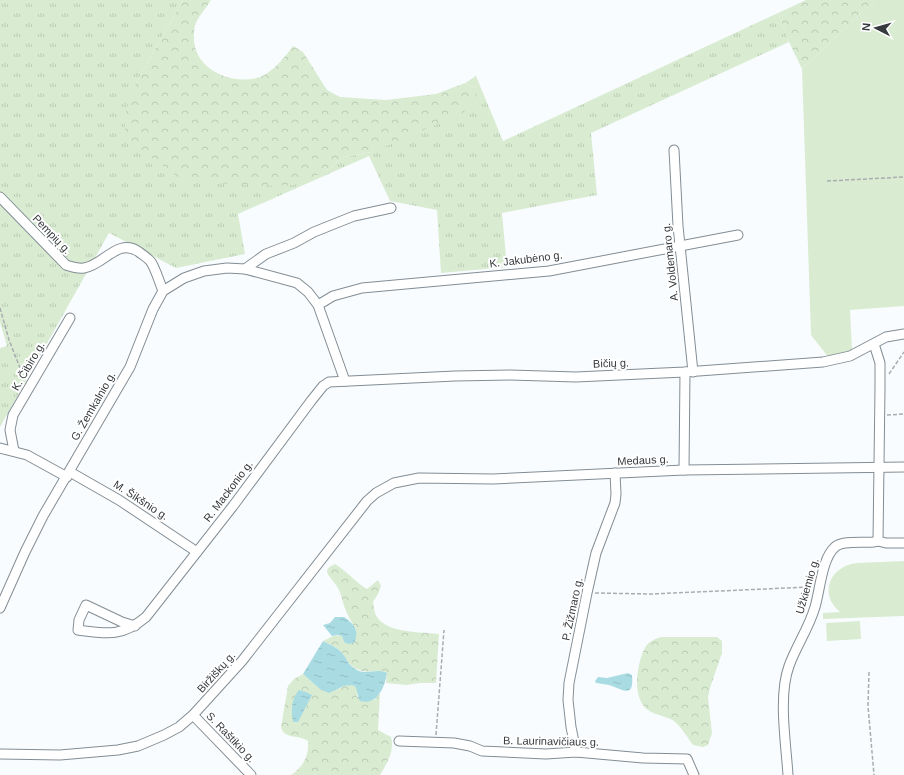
<svg xmlns="http://www.w3.org/2000/svg" width="904" height="775" font-family="Helvetica,sans-serif">
	<defs>
		<pattern id="grass-tufts" width="24" height="20" patternUnits="userSpaceOnUse"><rect width="24" height="20" fill="#d9ecd2"/><path d="M3 7l-1-3M5 7V3M7 7l1-3M15 17l-1-3M17 17v-4M19 17l1-3" fill="none" stroke="#bbcbb5"/></pattern>
		<pattern id="forest-crowns" width="20" height="18" patternUnits="userSpaceOnUse"><rect width="20" height="18" fill="#d9ecd2"/><path d="M2 6a3 3 0 1 1 6 0M12 15a3 3 0 1 1 6 0" fill="none" stroke="#bbcbb5"/></pattern>
		<pattern id="water-ripples" width="26" height="14" patternUnits="userSpaceOnUse"><rect width="26" height="14" fill="#a9dbe3"/><path d="M2 4q2-2 4 0t4 0M15 11q2-2 4 0t4 0" fill="none" stroke="#92bdc4"/></pattern>
	</defs>
	<rect width="100%" height="100%" fill="#f8fcff"/>
	<!-- grass -->
	<polygon fill="url(#grass-tufts)" points="0,0 183,0 132,90 324,172 344,157 372,152 474,88 465,83 476,76 503,141 778,13 789,42 591,133 597,195 502,213 507,267 441,273 437,210 390,201 369,156 238,214 245,254 176,268 109,233 0,427 0,348 7,346 0,322"/>
	<!-- forest -->
	<g fill="url(#forest-crowns)">
		<path d="M183 0H211C207 7 197 18 195 26 194 29 194 34 194 38 194 70 233 86 260 77 273 72 285 57 293 46L303 52 327 90 340 97 386 100 436 94 465 83 474 88 476 99 463 113 372 152 344 157 324 172 294 185 261 186 199 182 179 178 131 142 125 130V115L132 90Z"/>
		<polygon points="806,0 875,0 802,69 789,42 778,13"/>
		<path d="M335 564C347 571 355 582 367 589L378 580 381 586 378 594 373 602C374 606 374 613 377 617 387 633 422 632 439 634L436 683H420L407 685 386 683 387 673C378 668 368 674 359 670 347 665 349 661 342 653 338 648 329 644 323 641 329 638 335 634 342 636L344 642 356 629C351 622 347 614 344 606 342 600 341 593 338 588 336 584 328 576 327 572 327 567 331 566 335 564Z"/>
		<path d="M661 637H717L722 641V653L710 688 708 697 712 733 708 745 703 747 693 745C687 737 682 728 674 721 666 716 655 715 648 710 634 700 636 675 640 661 645 646 646 642 661 637Z"/>
		<path d="M303 674 321 690C325 690 332 691 335 690 344 688 342 683 355 686L358 691 357 697 374 700 380 693 378 730 391 737C395 751 387 763 380 775H291C304 766 309 756 308 741 298 734 284 740 281 727L288 686 294 679Z"/>
	</g>
	<!-- garden -->
	<g fill="#d9ecd2">
		<polygon points="875,0 904,0 904,306 850,310 852,349 842,355 829,358 811,335 802,69"/>
		<path d="M904 561V616L823 619V613L840 612C818 594 830 566 857 563Z"/>
		<polygon points="860,621 861,639 827,641 826,623"/>
	</g>
	<!-- water -->
	<g fill="url(#water-ripples)">
		<path d="M335 617H344C354 624 360 630 354 643L348 644 344 642 342 636 338 635 332 636 323 625 330 623Z"/>
		<path d="M323 641C329 644 338 648 342 653 349 661 347 665 359 671 368 674 378 668 387 673 385 687 377 706 360 701 357 696 358 691 355 686 345 683 339 689 329 693L321 690 303 674Z"/>
		<path d="M628 673 632 675C634 696 626 692 612 686 607 684 601 684 596 683L595 681 598 677 607 678Z"/>
		<path d="M299 690 306 692 312 695 298 722H293C291 711 291 699 299 690Z"/>
	</g>
	<g fill="none" stroke-linecap="round" stroke-linejoin="round">
		<!-- minor casing -->
		<g stroke="#838d94" stroke-width="11">
			<g id="minor">
				<polyline points="674,150 678,226 693,372"/>
				<path d="M0 197 66 265C72 267 77 269 84 268 104 265 118 237 139 252 143 255 148 258 151 262 156 270 159 281 163 291"/>
				<polyline points="245,269 266,254 294,243 314,232 354,216 391,208"/>
				<polyline points="318,305 333,296 362,288 549,271 738,235"/>
				<polyline points="874,344 880,363 880,388 878,541"/>
				<polyline points="0,448 27,455 67,477"/>
				<polyline points="14,451 10,430 13,415 70,318"/>
				<polyline points="684,470 685,372"/>
				<polyline points="70,472 119,500 197,552"/>
				<polyline points="878,541 886,543 904,543"/>
				<polyline points="0,608 25,552 43,516 130,367 153,309 163,291 184,278 204,271 227,268 245,269 297,283 308,292 318,305 345,381"/>
				<path d="M135 626 122 622 86 605 79 620 78 630C107 634 122 637 146 617L233 506 311 401 323 386 329 382 455 376 510 375 576 377 619 375 685 372 823 362 850 356 886 337 904 334"/>
				<polyline points="193,715 251,775"/>
				<polyline points="399,741 454,743 470,746 482,751 546,754 576,752 643,758 687,759 694,775"/>
				<polyline points="576,752 571,727 568,700 569,683 587,593 596,553 615,503 616,494 615,473"/>
				<polyline points="0,754 60,755 118,750 138,746 164,735 179,727 193,715 242,661 367,501 376,493 394,483 419,478 493,479 684,470 904,467"/>
				<path d="M788 775C786 743 778 696 789 666 796 646 809 628 815 607 820 590 822 558 835 547 842 540 864 543 874 542L878 541"/>
			</g>
		</g>
		<!-- path -->
		<g stroke="#a9adb0" stroke-width="1.5" stroke-dasharray="4 2" stroke-linecap="butt">
			<polyline points="827,181 904,177"/>
			<polyline points="0,308 9,340 24,378"/>
			<polyline points="889,374 904,352"/>
			<polyline points="887,415 904,414"/>
			<polyline points="595,593 651,594 810,587"/>
			<polyline points="869,672 868,706 874,775"/>
			<polyline points="436,735 444,630"/>
		</g>
		<!-- minor -->
		<use href="#minor" stroke="#fff" stroke-width="9"/>
	</g>
	<g text-anchor="middle" dominant-baseline="central" stroke-width="4" stroke-linejoin="round" paint-order="stroke">
		<!-- street labels -->
		<g font-size="11" fill="#363a3d" stroke="#fff">
			<text transform="translate(52 234) rotate(46)">Pempių g.</text>
			<text transform="translate(526 259) rotate(-7)">K. Jakubėno g.</text>
			<text transform="translate(670 262) rotate(-96)">A. Voldemaro g.</text>
			<text transform="translate(611 363) rotate(-2)">Bičių g.</text>
			<text transform="translate(28 366) rotate(-60)">K. Čibiro g.</text>
			<text transform="translate(93 406) rotate(-60)">G. Žemkalnio g.</text>
			<text transform="translate(643 460) rotate(-3)">Medaus g.</text>
			<text transform="translate(228 491) rotate(-53)">R. Mackonio g.</text>
			<text transform="translate(141 500) rotate(33)">M. Šikšnio g.</text>
			<text transform="translate(807 586) rotate(-74)">Užkiemio g.</text>
			<text transform="translate(572 609) rotate(-78)">P. Žižmaro g.</text>
			<text transform="translate(216 672) rotate(-48)">Biržiškų g.</text>
			<text transform="translate(231 737) rotate(46)">S. Raštikio g.</text>
			<text transform="translate(551 741) rotate(1)">B. Laurinavičiaus g.</text>
		</g>
	</g>
	<!-- north arrow -->
	<g transform="translate(876 28) rotate(276)" stroke="#ffffff" stroke-width="3" paint-order="stroke">
	<path d="M0-3L7 15L0 10L-7 15Z" fill="#363a3d"/>
	<text y="-6" font-size="11" font-weight="bold" text-anchor="middle" fill="#363a3d">N</text>
	</g>
</svg>
